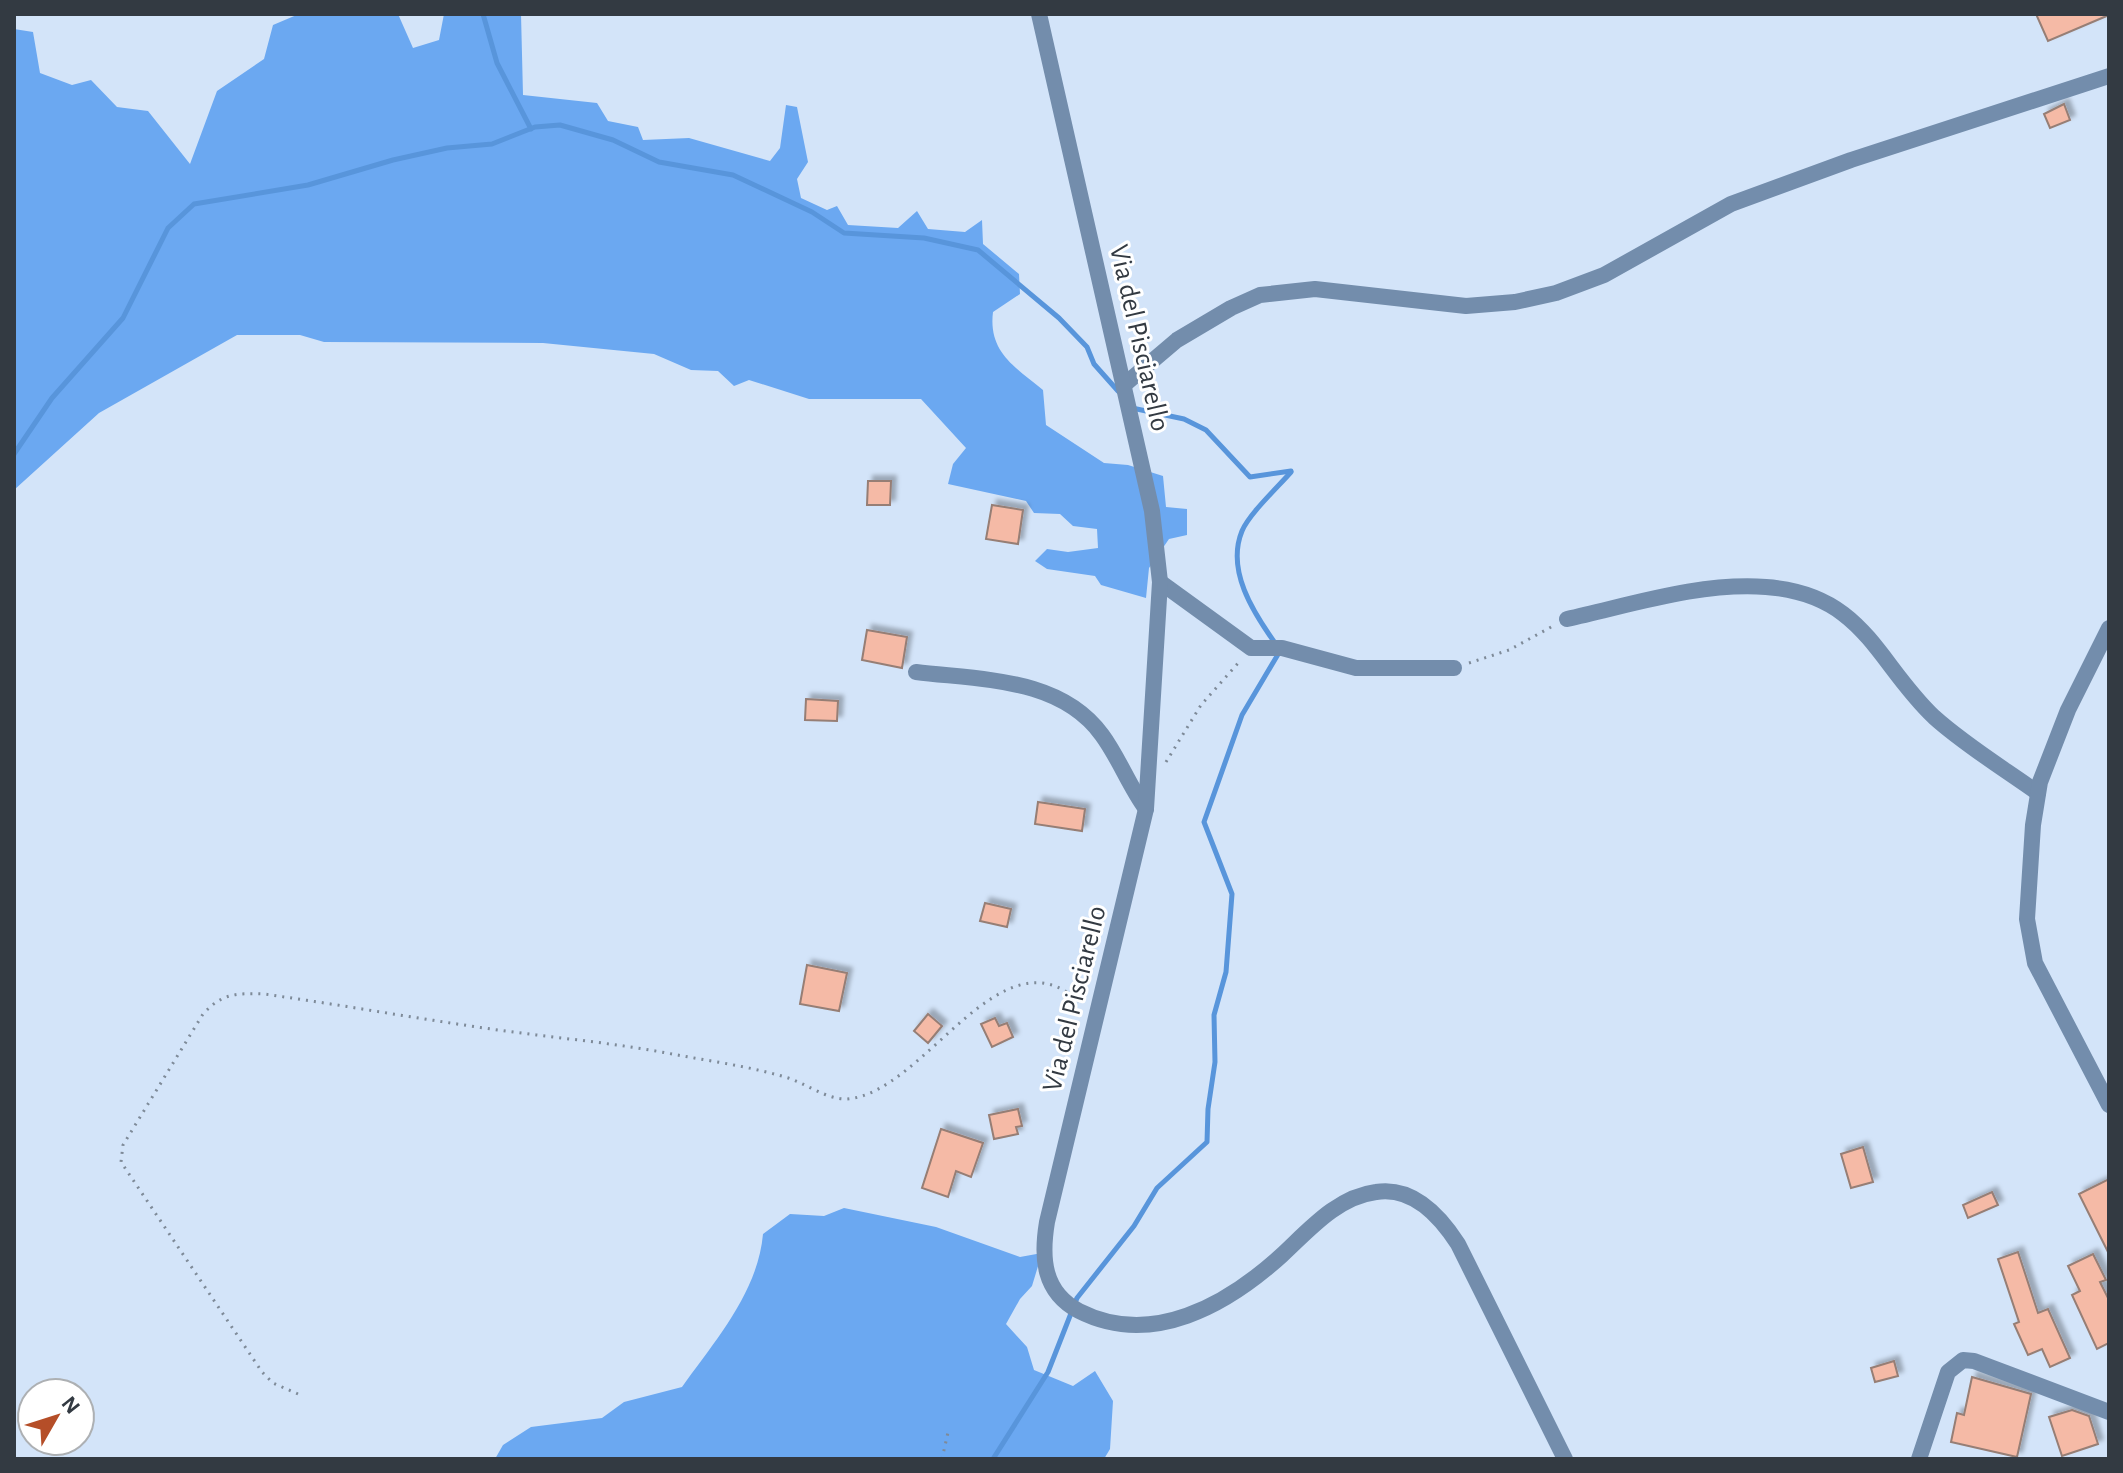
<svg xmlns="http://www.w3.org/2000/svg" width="2123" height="1473" font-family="'Alegreya Sans',sans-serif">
	<defs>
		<filter id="shadow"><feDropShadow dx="5" dy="-5" stdDeviation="2" flood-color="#0004"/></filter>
	</defs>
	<rect width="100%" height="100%" fill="#d3e4f9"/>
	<!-- forest -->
	<g fill="#6ba8f1">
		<path d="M299 14H398L413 48 439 40 444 14H521L523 95 597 103 608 121 638 127 643 140 689 138 770 161 780 148 786 105 797 107 808 162 797 179 801 198 827 210 837 206 848 225 898 228 917 211 928 229 965 232 982 220 983 244 1019 274 1020 294 993 312C988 352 1015 367 1043 390L1046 425 1104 463 1128 465 1163 476 1166 507 1187 509V535L1169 539 1149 568 1146 598 1101 585 1095 576 1047 569 1035 561 1047 549 1068 552 1098 548 1097 529 1073 526 1060 514 1034 513 1026 501 948 484 953 464 966 448 921 399H809L749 380 734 386 718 371 691 370 654 354 543 343 324 342 300 335H237L99 413 14 490V29L33 32 40 73 72 85 91 80 117 107 148 111 190 164 217 91 264 59 273 25Z"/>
		<path d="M844 1208 936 1227 1020 1257 1042 1253 1032 1286 1020 1299 1006 1324 1027 1347 1034 1370 1073 1386 1095 1371 1113 1401 1110 1449 1104 1459H495L503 1445 531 1427 602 1418 624 1402 682 1387C715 1341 758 1292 763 1234L790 1214 824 1216Z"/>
	</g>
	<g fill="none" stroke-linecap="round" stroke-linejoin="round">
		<!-- stream -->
		<g stroke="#5895db" stroke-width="5">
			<polyline points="483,14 497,63 531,129"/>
			<polyline points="1132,408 1184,419 1206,430 1250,477 1291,471"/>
			<polyline points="14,454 52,398 123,318 168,228 194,204 308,185 393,160 447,148 492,144 535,127 560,125 613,140 659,162 733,175 812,212 844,233 924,238 978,250 1059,318 1087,347 1094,364 1118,391"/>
			<path d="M1275 643C1253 612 1226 570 1242 531 1249 514 1278 487 1291 472"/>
			<polyline points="993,1459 1048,1372 1077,1298 1134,1226 1157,1188 1207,1142 1208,1109 1215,1062 1214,1015 1226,972 1232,894 1204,822 1242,715 1280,651"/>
		</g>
	</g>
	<!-- building -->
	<g fill="#f5baa6" stroke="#967e75" stroke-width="2" filter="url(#shadow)">
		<polygon points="2036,14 2109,14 2109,15 2048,41"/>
		<polygon points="2064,104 2070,120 2050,128 2044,114"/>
		<polygon points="868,481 891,481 890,505 867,505"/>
		<polygon points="992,505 1023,510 1018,544 986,539"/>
		<polygon points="867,630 907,637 902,668 862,660"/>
		<polygon points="806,699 838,701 837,721 805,720"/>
		<polygon points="1038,802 1085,809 1082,831 1035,824"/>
		<polygon points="985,903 1011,909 1007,927 980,921"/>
		<polygon points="807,965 847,973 839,1011 800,1004"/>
		<polygon points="928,1014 942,1026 928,1043 914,1031"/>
		<polygon points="995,1018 999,1026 1007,1023 1013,1037 992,1047 981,1024"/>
		<polygon points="1018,1109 1022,1126 1016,1127 1018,1134 994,1139 989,1115"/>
		<polygon points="941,1129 983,1143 971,1177 956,1171 948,1197 922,1188"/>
		<polygon points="1863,1147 1873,1182 1851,1188 1841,1154"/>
		<polygon points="2109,1179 2109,1254 2079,1194"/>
		<polygon points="1992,1192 1998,1205 1968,1218 1963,1205"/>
		<polygon points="2018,1252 2038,1313 2048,1309 2070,1358 2050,1367 2042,1349 2028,1355 2014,1324 2019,1322 1998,1259"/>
		<polygon points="2093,1254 2106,1280 2100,1282 2109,1300 2109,1343 2097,1349 2072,1295 2080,1291 2068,1266"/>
		<polygon points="1894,1361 1898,1376 1875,1382 1871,1368"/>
		<polygon points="1972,1377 2031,1394 2017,1457 1951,1442 1957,1413 1964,1415"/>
		<polygon points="2072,1410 2089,1416 2098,1444 2062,1456 2049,1417"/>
	</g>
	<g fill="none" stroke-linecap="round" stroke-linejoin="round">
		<!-- path -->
		<g stroke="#7e8a98" stroke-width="3" stroke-dasharray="2 6" stroke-linecap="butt">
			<polyline points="1469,663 1509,650 1553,626"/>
			<polyline points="1166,762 1201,705 1239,662"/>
			<path d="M298 1394 273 1383 262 1372 121 1162 123 1145 203 1014C222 993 237 993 264 994 342 1005 420 1019 498 1030 556 1038 615 1043 672 1054 709 1061 748 1066 785 1077 804 1082 827 1100 847 1099 926 1093 1000 926 1081 1003"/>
			<polyline points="942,1459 949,1428"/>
		</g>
		<!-- minor -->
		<g stroke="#738dac" stroke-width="16">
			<polyline points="1124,385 1177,340 1231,308 1260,295 1315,289 1466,306 1515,302 1556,293 1604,275 1731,204 1851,160 2109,76"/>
			<polyline points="1160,582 1251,648 1282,648 1356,668 1454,668"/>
			<path d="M1567 619C1631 605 1700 582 1766 587 1864 594 1876 662 1934 717 1965 745 2003 768 2038 793"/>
			<polyline points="2109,628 2068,710 2040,782 2033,825 2027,919 2035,963 2109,1105"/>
			<path d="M916 672C980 680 1060 677 1102 735 1119 758 1129 786 1146 809"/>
		</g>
		<!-- tertiary -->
		<g stroke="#738dac" stroke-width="16">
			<path d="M1039 14 1152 511 1160 582 1146 809 1047 1222C1041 1258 1043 1292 1079 1311 1152 1348 1227 1305 1282 1255 1309 1230 1337 1197 1376 1192 1413 1186 1440 1216 1458 1244L1565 1459"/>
			<polyline points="1919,1459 1948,1372 1963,1360 1974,1361 2109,1412"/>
		</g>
	</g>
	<g text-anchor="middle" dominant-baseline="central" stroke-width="6" stroke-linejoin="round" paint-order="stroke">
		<!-- street labels -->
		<g font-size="28" fill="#333a42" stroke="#fff">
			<text transform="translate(1139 338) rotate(77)">Via del Pisciarello</text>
			<text transform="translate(1075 999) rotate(-76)">Via del Pisciarello</text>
		</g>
	</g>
	<!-- border -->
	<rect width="2123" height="1473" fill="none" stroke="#333a42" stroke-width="32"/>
	<!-- north arrow -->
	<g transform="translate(56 1417) rotate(51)"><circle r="38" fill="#ffffff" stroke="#adb0b3" stroke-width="2"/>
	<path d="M0-6L14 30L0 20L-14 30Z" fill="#b54e28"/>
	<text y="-12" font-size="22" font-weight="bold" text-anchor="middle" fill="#333a42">N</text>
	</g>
</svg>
